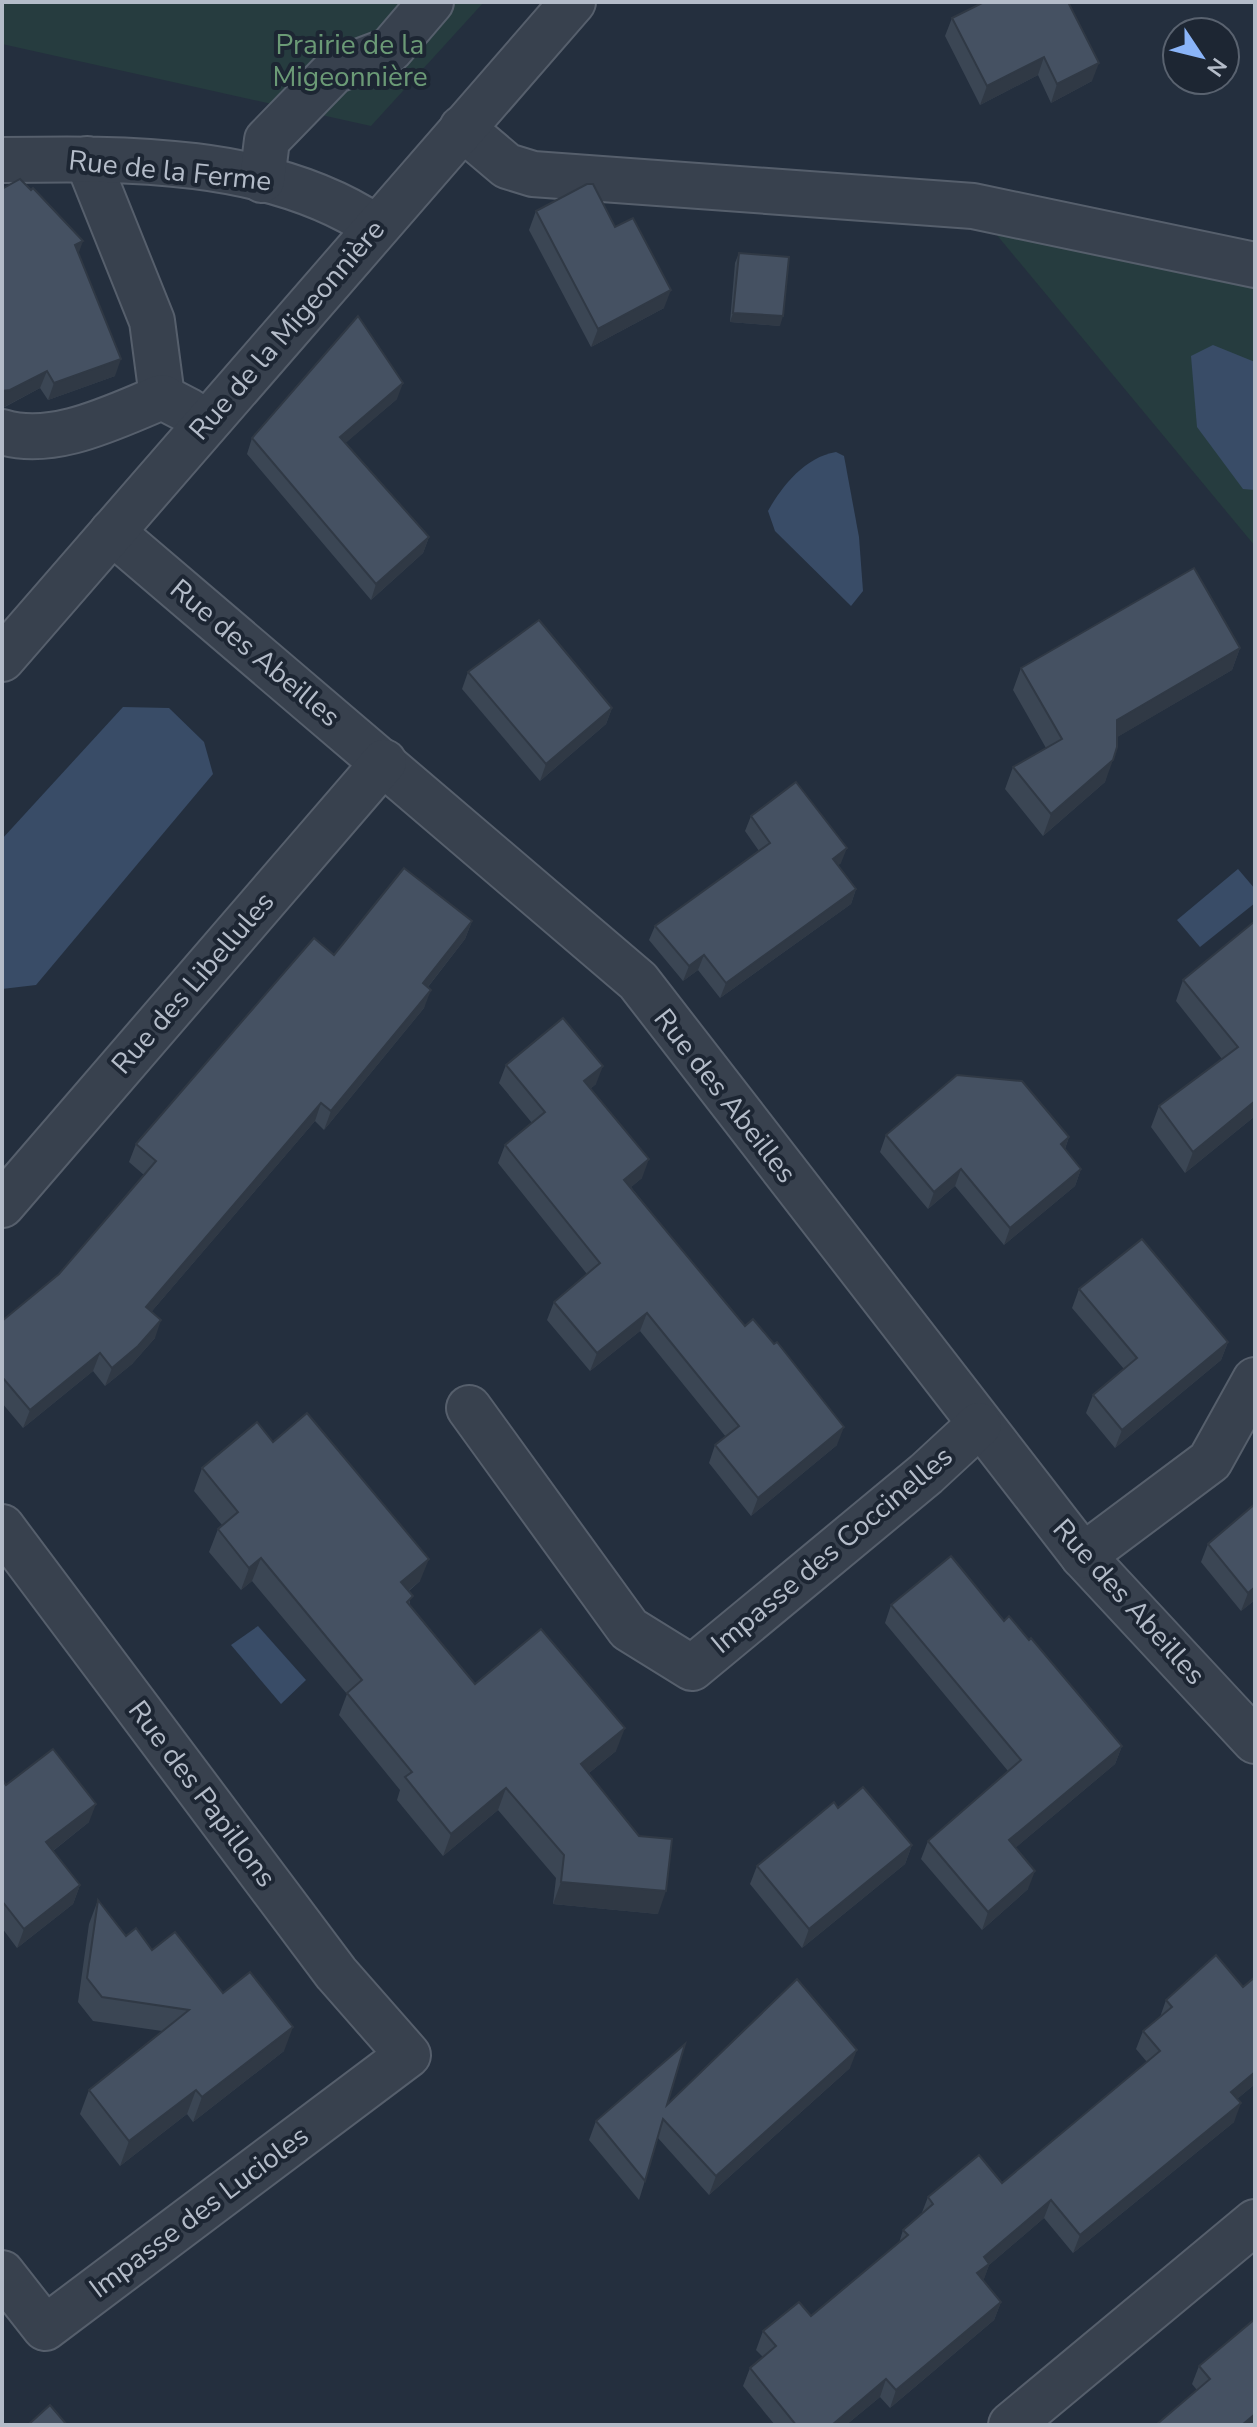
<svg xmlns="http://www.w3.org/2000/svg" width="1257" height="2427" font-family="'Nunito Sans',sans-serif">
	<rect width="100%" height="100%" fill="#242f3e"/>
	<!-- green -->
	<g fill="#263c3f">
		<polygon points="2,2 484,2 371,126 2,44"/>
		<polygon points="996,234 1255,288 1255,546"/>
	</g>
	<!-- water -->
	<g fill="#394c67">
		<polygon points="1213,345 1255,362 1255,490 1243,489 1197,427 1191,356"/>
		<path d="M836 452 844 456 859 537 863 591 851 606 775 531 768 511C782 486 805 457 836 452Z"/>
		<polygon points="123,707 169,708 204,742 213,774 36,985 2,989 2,839"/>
		<polygon points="1238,869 1255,889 1255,903 1200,947 1177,920"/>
		<polygon points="258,1626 306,1680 281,1704 231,1645"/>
	</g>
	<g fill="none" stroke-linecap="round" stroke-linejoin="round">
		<!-- minor casing -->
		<g stroke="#565f6c" stroke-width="48">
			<g id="minor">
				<polyline points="462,128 507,166 533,174 973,206 1255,265"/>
				<polyline points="87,159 152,321 162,397"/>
				<path d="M2 160C125 158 270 156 376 227"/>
				<polyline points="262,180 267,140 334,71 390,50 431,2"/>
				<path d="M2 432C54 448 115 416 162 397L189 411"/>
				<polyline points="112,532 638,981 1083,1556 1255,1741"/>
				<polyline points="2,659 573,2"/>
				<polyline points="2,1205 384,762"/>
				<polyline points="469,1408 629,1629 692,1668 926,1474 979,1425"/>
				<polyline points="2,1527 336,1973 408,2055 45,2328 2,2273"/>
				<polyline points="1083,1556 1210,1461 1255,1380"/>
				<polyline points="1011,2425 1255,2222"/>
			</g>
		</g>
		<!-- minor -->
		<use href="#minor" stroke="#38414e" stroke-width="44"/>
	</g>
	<!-- wall -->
	<g fill="#3b4654">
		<polygon points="984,2 1092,81 1051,103 1038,75 980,105 945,36 952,18"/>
		<polygon points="536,211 615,227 664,308 591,347 529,230"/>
		<polygon points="739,253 780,326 730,322 735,263"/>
		<polygon points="78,254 115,376 48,400 40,388 3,408"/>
		<polygon points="397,399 345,443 429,537 423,553 371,600 247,454 252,438"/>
		<polygon points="1240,648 1232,670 1117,737 1105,782 1043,836 1005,789 1013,767 1046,748 1013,690 1021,668"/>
		<polygon points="468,672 612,708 606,724 540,781 462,689"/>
		<polygon points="751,816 841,863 838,865 856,889 851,904 720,998 698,970 683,981 649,940 655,926 759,851 745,831"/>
		<polygon points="472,921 465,939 428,987 424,1008 324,1130 315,1121 152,1311 155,1338 132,1364 105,1386 93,1371 23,1428 2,1403 2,1321 59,1274 144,1175 129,1162 136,1144 334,955"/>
		<polygon points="1255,921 1255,1116 1185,1173 1151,1127 1159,1106 1222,1059 1176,1001 1183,980"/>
		<polygon points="506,1065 596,1084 590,1089 642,1178 631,1187 837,1445 751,1516 709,1463 715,1445 726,1437 640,1331 590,1371 547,1320 554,1302 587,1274 498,1163 505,1145 532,1123 499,1083"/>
		<polygon points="886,1135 1069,1137 1065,1149 1081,1169 1075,1186 1004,1245 955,1186 928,1209 880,1152"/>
		<polygon points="1079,1289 1228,1342 1221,1360 1115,1448 1086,1413 1093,1395 1124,1369 1072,1308"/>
		<polygon points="273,1442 420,1581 409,1591 410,1605 475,1684 616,1751 589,1773 658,1914 553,1904 556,1878 498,1810 443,1856 397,1800 400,1790 339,1715 347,1694 252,1581 241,1590 209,1552 218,1529 222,1525 194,1491 202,1468"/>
		<polygon points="1208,1544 1255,1600 1241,1611 1201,1562"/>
		<polygon points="891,1605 1004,1621 1029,1640 1122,1746 1115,1764 1015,1848 1028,1889 982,1930 921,1859 928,1841 1008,1771 885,1623"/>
		<polygon points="2,1779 6,1785 89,1822 53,1851 80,1885 73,1904 17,1948 2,1928"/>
		<polygon points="838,1808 912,1845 905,1864 802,1948 750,1884 757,1866"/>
		<polygon points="98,1900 126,1936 152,1950 223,1993 284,2051 193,2122 187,2114 120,2166 80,2114 89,2090 162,2031 93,2021 78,2002 89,1924"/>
		<polygon points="1255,1977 1255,2084 1237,2099 1234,2122 1073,2253 1044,2218 989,2265 983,2281 1001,2302 994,2320 890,2408 880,2397 846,2425 775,2425 743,2386 750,2368 763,2357 756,2350 763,2331 811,2316 899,2243 903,2230 921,2215 928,2197 1002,2183 1147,2062 1136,2049 1143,2031 1160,2017 1166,2000 1243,1987"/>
		<polygon points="850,2068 709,2195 658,2138 639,2200 589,2140 596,2121 667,2105"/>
		<polygon points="1199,2366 1255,2425 1197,2390 1192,2384"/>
	</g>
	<!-- shaded-wall -->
	<g fill="#303945">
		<polygon points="1044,57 1038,75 980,105 987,86"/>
		<polygon points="1099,63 1092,81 1051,103 1057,84"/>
		<polygon points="83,241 77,258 75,245"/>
		<polygon points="671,290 664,308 591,347 598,329"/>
		<polygon points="733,313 783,316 780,326 730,322"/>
		<polygon points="121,359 115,376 48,400 54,383"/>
		<polygon points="47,371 40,388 2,408 2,391"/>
		<polygon points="403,383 397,399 334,453 340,437"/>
		<polygon points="429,537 423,553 371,600 376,584"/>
		<polygon points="1240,648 1232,670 1109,742 1117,720"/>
		<polygon points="612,708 606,724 540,781 546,764"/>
		<polygon points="1113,760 1105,782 1043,836 1051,814"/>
		<polygon points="847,848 841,863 828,874 833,859"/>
		<polygon points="856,889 851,904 720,998 726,983"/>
		<polygon points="472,921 465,939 416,1002 423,983"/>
		<polygon points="704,955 698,970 683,981 689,966"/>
		<polygon points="431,990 424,1008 324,1130 331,1111"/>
		<polygon points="603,1066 596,1084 577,1100 584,1081"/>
		<polygon points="1255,1101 1255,1116 1185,1173 1193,1152"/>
		<polygon points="321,1103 315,1121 140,1325 146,1307"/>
		<polygon points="1069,1137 1063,1154 1061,1144"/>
		<polygon points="649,1159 642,1178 618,1198 624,1180"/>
		<polygon points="961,1169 955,1186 928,1209 934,1192"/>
		<polygon points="1081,1169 1075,1186 1004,1245 1010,1228"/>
		<polygon points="647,1313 640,1331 590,1371 597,1353"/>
		<polygon points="161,1320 155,1338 132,1364 105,1386 112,1368"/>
		<polygon points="1228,1342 1221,1360 1115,1448 1122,1430"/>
		<polygon points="100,1353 93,1371 23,1428 30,1410"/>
		<polygon points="844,1427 837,1445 751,1516 758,1498"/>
		<polygon points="261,1558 252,1581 241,1590 249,1568"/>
		<polygon points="429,1559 420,1581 392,1604 401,1582"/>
		<polygon points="1255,1587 1255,1600 1241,1611 1248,1593"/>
		<polygon points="625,1728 616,1751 573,1786 581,1764"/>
		<polygon points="1122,1746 1115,1764 1002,1859 1009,1840"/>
		<polygon points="506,1788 498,1810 443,1856 451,1834"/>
		<polygon points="96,1804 89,1822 40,1861 46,1842"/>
		<polygon points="912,1845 905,1864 802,1948 809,1929"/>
		<polygon points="1035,1871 1028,1889 982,1930 988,1912"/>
		<polygon points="561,1882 666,1891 658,1914 553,1904"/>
		<polygon points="80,1885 73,1904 17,1948 24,1929"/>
		<polygon points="293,2027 284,2051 193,2122 202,2097"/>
		<polygon points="857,2050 850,2068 709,2195 716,2176"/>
		<polygon points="1255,2072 1255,2084 1224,2110 1231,2092"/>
		<polygon points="196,2090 187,2114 120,2166 129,2141"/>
		<polygon points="1241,2103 1234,2122 1073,2253 1080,2235"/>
		<polygon points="1051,2200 1044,2218 989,2265 983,2282 970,2291 984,2257"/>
		<polygon points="1001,2302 994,2320 890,2408 896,2390"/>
		<polygon points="886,2379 880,2397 846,2425 832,2425"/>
		<polygon points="1255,2414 1255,2425 1242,2425"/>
	</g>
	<!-- building -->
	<g fill="#455162" stroke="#303945" stroke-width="2">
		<polygon points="984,2 1068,2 1099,63 1057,84 1044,57 987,86 952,18"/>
		<polygon points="20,179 31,190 33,188 83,241 75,245 121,359 54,383 47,371 10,390 2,391 2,189"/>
		<polygon points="587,184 593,184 615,227 633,218 671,290 598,329 536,211"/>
		<polygon points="739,253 789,257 783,316 733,313"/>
		<polygon points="358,316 403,383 340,437 429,537 376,584 252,438"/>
		<polygon points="1194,568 1240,648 1117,720 1117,747 1113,760 1051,814 1013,767 1062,739 1021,668"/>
		<polygon points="539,620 612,708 546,764 468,672"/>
		<polygon points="796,782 847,848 833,859 856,889 726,983 704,955 689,966 655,926 770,843 751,816"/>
		<polygon points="404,868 472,921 423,983 431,990 331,1111 321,1103 146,1307 161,1320 138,1346 112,1368 100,1353 30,1410 2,1377 2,1321 59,1274 156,1161 136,1144 314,938 334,955"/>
		<polygon points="1255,921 1255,1101 1193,1152 1159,1106 1238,1047 1183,980"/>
		<polygon points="563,1018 603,1066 584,1081 649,1159 624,1180 745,1326 753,1319 774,1344 777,1342 844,1427 758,1498 715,1445 739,1426 647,1313 597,1353 554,1302 600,1263 505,1145 545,1112 506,1065"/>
		<polygon points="957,1075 1022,1081 1069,1137 1061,1144 1081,1169 1010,1228 961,1169 934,1192 886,1135"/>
		<polygon points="1142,1239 1228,1342 1122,1430 1093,1395 1137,1358 1079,1289"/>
		<polygon points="307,1413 429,1559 401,1582 413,1596 407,1602 475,1684 541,1629 625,1728 581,1764 639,1836 672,1839 666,1891 561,1882 564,1855 506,1788 451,1834 405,1777 412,1772 347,1693 362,1680 261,1558 249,1568 218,1529 238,1512 202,1468 257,1422 273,1442"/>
		<polygon points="1255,1504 1255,1587 1248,1593 1208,1544"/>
		<polygon points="951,1556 1004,1621 1009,1616 1029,1640 1031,1638 1122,1746 1009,1840 1035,1871 988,1912 928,1841 1021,1760 891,1605"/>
		<polygon points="53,1749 96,1804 46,1842 80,1885 24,1929 2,1901 2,1779 6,1785"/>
		<polygon points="863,1787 912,1845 809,1929 757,1866 834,1802 838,1808"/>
		<polygon points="98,1900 126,1936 136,1928 152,1950 175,1932 223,1993 250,1972 293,2027 202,2097 196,2090 129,2141 89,2090 189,2010 102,1997 87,1978"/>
		<polygon points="1216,1955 1243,1987 1255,1977 1255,2072 1231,2092 1241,2103 1080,2235 1051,2200 984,2257 989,2264 977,2273 1001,2302 896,2390 886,2379 832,2425 796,2425 750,2368 776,2346 763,2331 799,2302 811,2316 908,2235 903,2230 933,2204 928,2197 979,2155 1002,2183 1160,2051 1143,2031 1172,2007 1166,2000"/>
		<polygon points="797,1979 857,2050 716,2176 663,2119 645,2181 596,2121 685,2044 667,2105"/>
		<polygon points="1255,2319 1255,2414 1242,2425 1156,2425 1210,2379 1199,2366"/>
		<polygon points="50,2405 67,2425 28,2425"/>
	</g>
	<g text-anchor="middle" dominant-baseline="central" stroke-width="8" stroke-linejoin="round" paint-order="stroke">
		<!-- park labels -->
		<g font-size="28" fill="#6b9a76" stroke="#1d2633">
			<text x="350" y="45">Prairie de la<tspan x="350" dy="32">Migeonnière</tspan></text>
		</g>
		<!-- street labels -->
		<g font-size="28" fill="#b4bcc9" stroke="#1d2633">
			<text transform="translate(170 171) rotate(6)">Rue de la Ferme</text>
			<text transform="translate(287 330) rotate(-49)">Rue de la Migeonnière</text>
			<text transform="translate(255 653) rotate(40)">Rue des Abeilles</text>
			<text transform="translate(193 983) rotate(-49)">Rue des Libellules</text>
			<text transform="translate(725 1096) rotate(52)">Rue des Abeilles</text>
			<text transform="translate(832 1550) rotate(-40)">Impasse des Coccinelles</text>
			<text transform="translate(1129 1602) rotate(48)">Rue des Abeilles</text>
			<text transform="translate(202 1794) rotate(53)">Rue des Papillons</text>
			<text transform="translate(199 2212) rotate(-37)">Impasse des Lucioles</text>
		</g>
	</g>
	<!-- border -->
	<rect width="1257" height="2427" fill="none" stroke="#b4bcc9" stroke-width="8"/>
	<!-- north arrow -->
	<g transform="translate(1201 56) rotate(125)"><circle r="38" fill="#1d2633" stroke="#59626f" stroke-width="2"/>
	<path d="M0-6L14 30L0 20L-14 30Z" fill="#8ab4f8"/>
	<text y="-12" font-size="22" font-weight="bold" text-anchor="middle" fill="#b4bcc9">N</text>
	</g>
</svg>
